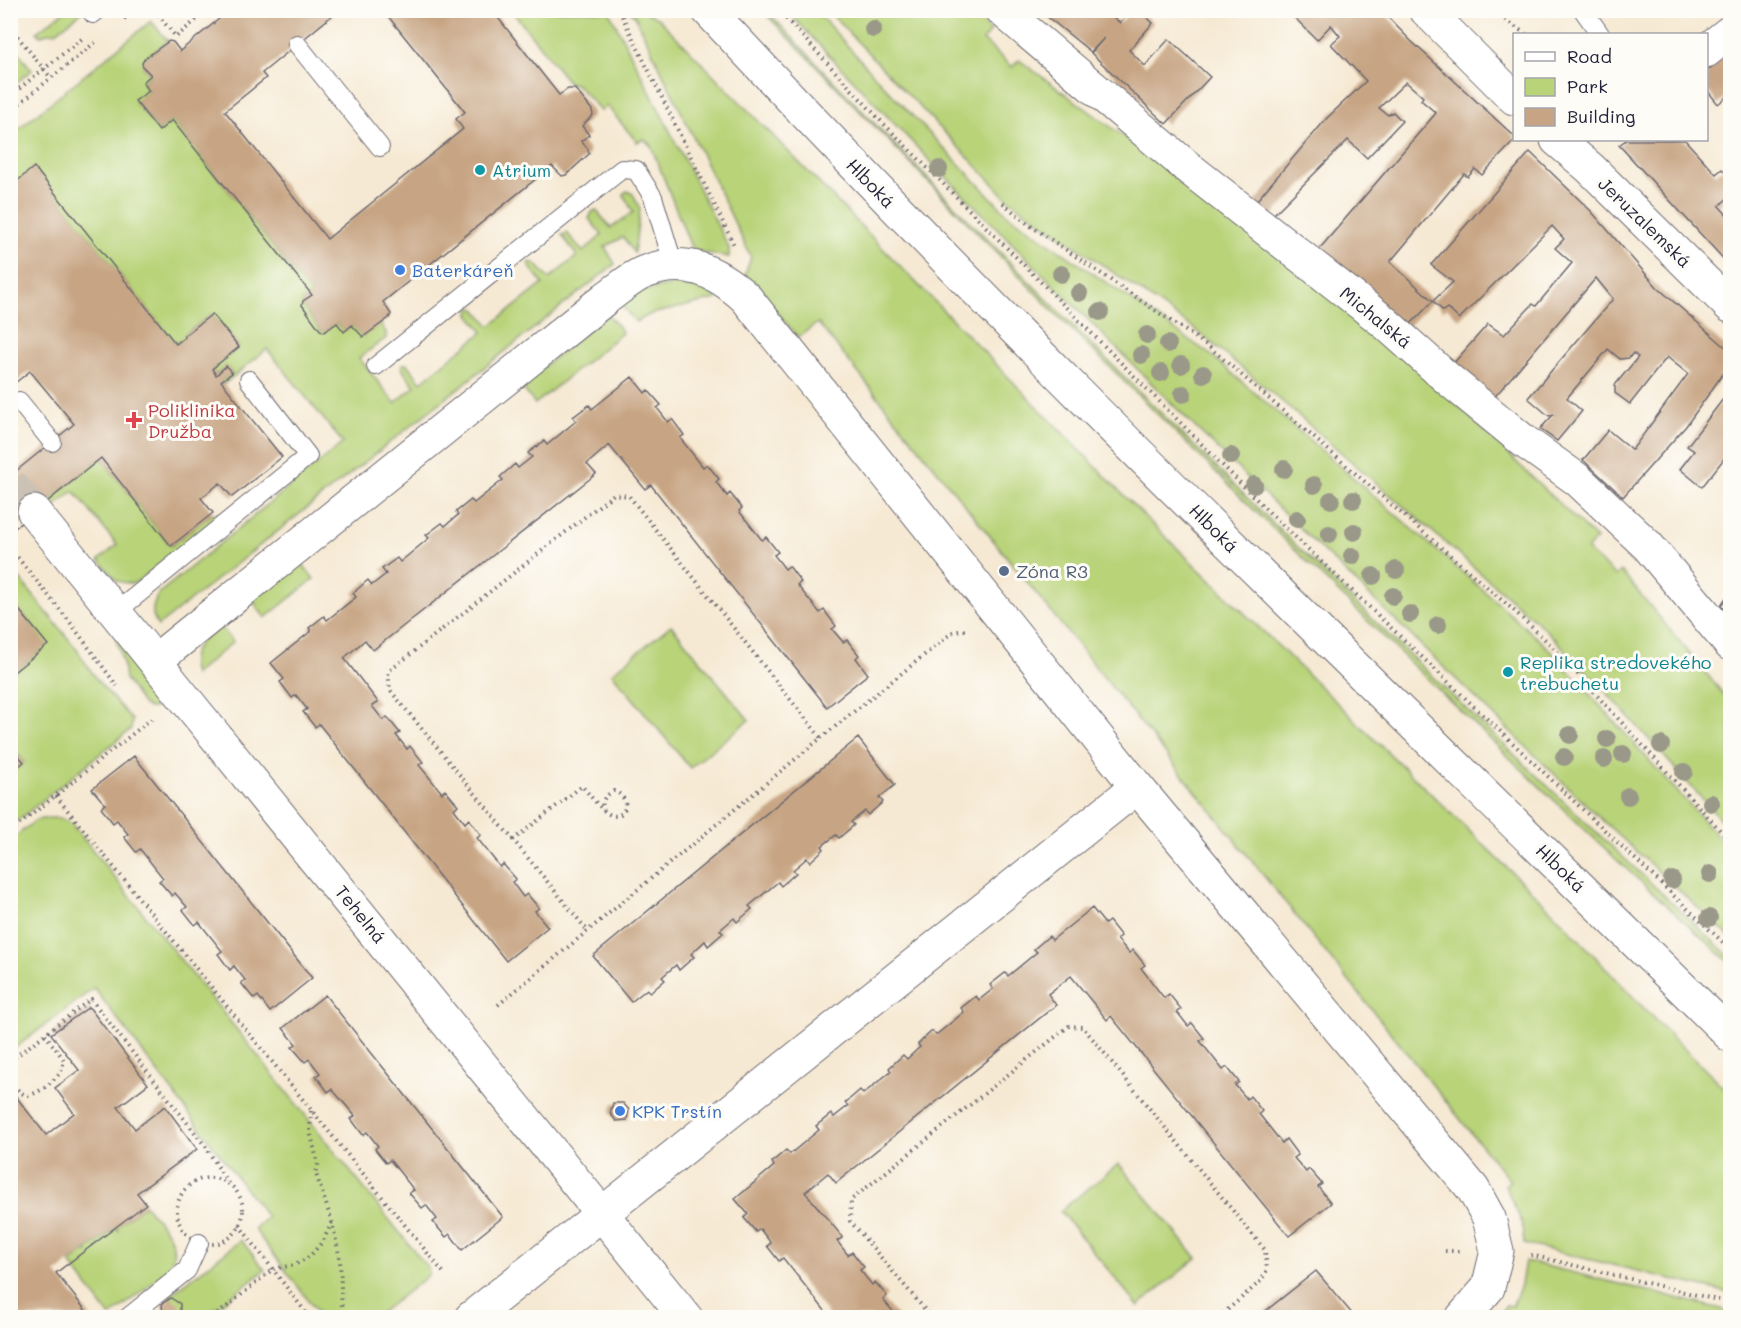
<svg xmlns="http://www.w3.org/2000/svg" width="1741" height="1328" font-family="Mali,sans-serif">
	<rect width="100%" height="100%" fill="#fdfcf7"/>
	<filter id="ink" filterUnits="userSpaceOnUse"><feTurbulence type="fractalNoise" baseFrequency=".0167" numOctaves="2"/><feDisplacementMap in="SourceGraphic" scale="12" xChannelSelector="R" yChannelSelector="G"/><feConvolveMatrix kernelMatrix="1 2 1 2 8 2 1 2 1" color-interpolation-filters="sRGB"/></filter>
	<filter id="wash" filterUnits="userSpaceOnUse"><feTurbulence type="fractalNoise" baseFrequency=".008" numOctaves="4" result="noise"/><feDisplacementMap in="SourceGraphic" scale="24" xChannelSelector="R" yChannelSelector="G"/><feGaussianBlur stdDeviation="1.35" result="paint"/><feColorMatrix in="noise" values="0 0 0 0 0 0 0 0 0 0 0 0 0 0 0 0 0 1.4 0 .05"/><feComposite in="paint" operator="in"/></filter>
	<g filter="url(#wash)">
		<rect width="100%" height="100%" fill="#f6e9d3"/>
		<!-- green -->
		<g fill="#b8d378" stroke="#6d7a5a" stroke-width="1.5">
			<polygon points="64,11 83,11 56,32 47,33 40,36 37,32"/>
			<polygon points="512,11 609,11 729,248 729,257 700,252 691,247 651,146 644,139 637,142 607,106 601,111 576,84 569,83"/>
			<polygon points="630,11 644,11 659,19 1141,513 1554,913 1656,1021 1730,1094 1730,1293 1524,1244 1522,1223 1505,1185 1510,1181 818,323 798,337 745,275 751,257 635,16"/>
			<path d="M763 11H767C1076 338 1401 651 1730 957V963L1618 861 1426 678 1256 512 1050 308Z"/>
			<polygon points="787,11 816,11 885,87 1007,214 1211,355 1491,597 1549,649 1730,850 1730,937 1603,821 1197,429 930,161"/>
			<polygon points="828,11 970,11 991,31 983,40 1012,67 1019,60 1134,144 1302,271 1408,357 1596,539 1587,550 1616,576 1621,571 1730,702 1730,830 1621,708 1545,629 1285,404 1196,330 1009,200"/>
			<path d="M151 21 168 41 146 58 143 67 151 75 143 82 149 91 135 102 159 131 172 120 312 295 303 301 302 305 320 330 324 332 337 323 344 331 352 325 363 336 380 324 386 332V338L359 358 395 403 415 386 402 369V364H407L421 382 483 332 469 314 470 308 476 309 490 326 543 284 530 267 528 264 530 262 536 264 549 279 577 256 562 235 567 233 583 252 602 235 589 219 592 212 596 210 611 228 633 212 623 194 627 191 633 194 640 209 634 253 623 237 605 247 615 264 158 626C150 614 152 607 158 594L343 443 267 349 224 384 221 381 232 373 226 366 216 375 212 369 239 347 212 314 184 335 185 337 176 344 34 168 11 187 10 147 12 145 11 135Z"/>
			<polygon points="17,51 32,70 11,87 11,57"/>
			<path d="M673 285 694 287 717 296V299L651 314 636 322 619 303C636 291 653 288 673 285Z"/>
			<polygon points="607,314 621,330 622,333 535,404 521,386"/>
			<polygon points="101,458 171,546 213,513 218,519 140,580 132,584 117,581 99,560 117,545 74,491 55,506 50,500"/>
			<polygon points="300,561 314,579 265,618 252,600"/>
			<polygon points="10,567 75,647 97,680 132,720 131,729 11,826 11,773 24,762 11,746 11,675 47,645 11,599"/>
			<path d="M219 624 233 642 194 675C186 649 202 640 219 624Z"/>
			<polygon points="671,625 749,720 690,768 612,673"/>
			<polygon points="113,629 170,700 156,708 149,708 143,705 125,679 123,663"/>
			<polygon points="50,818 60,818 71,823 428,1268 429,1274 424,1279 375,1317 321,1317 254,1229 267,1217 94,988 11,1051 11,840 36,820"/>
			<polygon points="1119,1164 1197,1258 1138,1306 1060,1211"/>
			<path d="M145 1205C163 1227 189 1249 162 1275L110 1317 70 1263 85 1251 88 1253 87 1250 115 1229 118 1230 116 1227Z"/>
			<polygon points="241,1240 265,1270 204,1317 175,1317 180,1315 169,1296"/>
			<polygon points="1525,1261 1730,1311 1730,1317 1497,1317 1506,1305 1512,1306 1521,1285"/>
		</g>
		<g id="blocks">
			<!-- building -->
			<g fill="#c7a584">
				<polygon points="230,10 339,10 262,73 266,78 225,111 327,239 463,129 456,119 465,112 383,10 492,10 559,95 568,89 575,89 592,110 593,115 582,126 589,135 581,141 588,149 589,154 566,175 562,176 552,166 383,302 391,314 389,318 363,337 352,325 344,332 337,323 324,332 320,330 302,305 303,301 312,295 172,120 159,131 135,101 149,91 143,82 151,75 143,67 142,63 145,58 169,41 173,42 180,51"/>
				<polygon points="1039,10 1105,10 1120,23 1132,10 1139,10 1153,23 1129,50 1145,66 1169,39 1210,77 1166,124 1091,53 1104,38 1091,52"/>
				<polygon points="1287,10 1381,10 1410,40 1514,136 1515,140 1482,175 1475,169 1468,177 1464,174 1390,262 1433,301 1406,329 1315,254 1436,113 1421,100 1423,97 1406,82 1379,108 1388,115 1393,112 1402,121 1367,158 1348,140 1269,219 1252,206 1327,118 1366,81 1331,44 1340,36 1331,25 1317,40"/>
				<polygon points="1730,50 1730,94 1718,104 1707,90 1707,71"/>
				<polygon points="1626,140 1685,140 1716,174 1722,169 1730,178 1730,196 1719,206 1730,218 1730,266 1619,145"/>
				<polygon points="1530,152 1591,211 1658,288 1730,351 1730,364 1686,426 1623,497 1583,460 1608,430 1632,450 1688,374 1667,357 1630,404 1615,393 1615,385 1638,357 1633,353 1629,358 1620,359 1608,349 1567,398 1582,411 1557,441 1540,429 1554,414 1549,416 1528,398 1613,299 1596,278 1492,400 1452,365 1488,324 1504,335 1533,304 1536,306 1572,263 1555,248 1564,239 1552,226 1459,319 1447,308 1443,311 1433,301 1453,282 1431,265"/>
				<polygon points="34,167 176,344 185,337 184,336 212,314 239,347 212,369 216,375 226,366 232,373 221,381 282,457 232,497 220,483 201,498 213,513 171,546 101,458 10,532 10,476 74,424 30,371 10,387 10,187"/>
				<polygon points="632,377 645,393 648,390 661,405 657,408 668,422 672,419 684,435 680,438 703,467 707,464 719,479 716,482 727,496 730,493 742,508 739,511 762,540 766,537 778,552 774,555 785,569 789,566 801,582 797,585 820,613 824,610 836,626 832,629 843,642 847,640 859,655 856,658 868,674 827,707 651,485 645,489 609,445 587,464 596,474 373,650 365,640 344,658 378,702 372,706 383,720 387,717 400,733 396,735 407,749 410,746 423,762 419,765 442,793 445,790 458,805 454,809 465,823 469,819 481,835 477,838 500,867 503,864 516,879 512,882 523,897 527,894 539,908 535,911 548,927 506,961 319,724 315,727 303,712 307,709 296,695 292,698 280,682 284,679 271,663 311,631 309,628 324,616 327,620 356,597 353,593 368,580 372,585 386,574 382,569 397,558 400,562 429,538 426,535 442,523 445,526 458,515 456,512 471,500 474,503 503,480 500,477 515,464 518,468 532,457 528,453 544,441 547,445 576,421 573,417 589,405 592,409"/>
				<polygon points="1730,390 1730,451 1702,487 1680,469 1694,451 1687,446"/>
				<polygon points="1730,592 1730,617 1721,605"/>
				<polygon points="10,599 48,645 10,675"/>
				<polygon points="858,738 895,785 879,798 883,802 868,815 865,811 851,822 854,825 839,838 836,835 822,846 824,849 810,862 807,858 793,870 796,873 781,886 778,882 749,906 752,909 737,922 734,918 720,930 723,933 708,946 705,941 691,954 694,957 679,970 676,965 662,977 665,980 650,993 647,989 631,1002 593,956"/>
				<polygon points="10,746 24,762 10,773"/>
				<polygon points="134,756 312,978 270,1012 258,996 254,999 241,983 245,980 234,966 230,970 218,954 222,951 199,922 195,925 183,910 187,907 175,893 172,896 159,881 163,878 140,849 136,852 124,837 128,834 117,820 113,823 101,808 105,804 92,789"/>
				<polygon points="1092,908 1105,924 1109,921 1121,936 1117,939 1129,953 1133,950 1145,965 1141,968 1164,998 1169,994 1181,1009 1177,1012 1188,1026 1192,1023 1204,1038 1200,1041 1223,1070 1227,1067 1239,1082 1235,1085 1247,1099 1250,1096 1262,1111 1259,1114 1282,1143 1286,1139 1298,1155 1294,1158 1306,1172 1309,1169 1322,1184 1318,1187 1331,1203 1289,1236 1111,1016 1107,1020 1071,976 1048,994 1056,1005 836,1183 828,1173 805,1192 841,1235 842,1238 837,1241 848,1255 852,1252 864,1267 860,1270 872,1285 875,1282 887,1296 883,1300 898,1317 830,1317 783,1258 779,1261 767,1246 771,1243 760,1229 756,1232 744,1218 748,1214 735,1199 774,1166 772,1162 786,1150 790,1154 819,1130 816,1126 831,1114 834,1117 848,1106 845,1103 860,1090 863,1094 891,1071 889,1068 903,1055 907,1059 920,1047 918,1044 932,1031 936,1035 964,1012 961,1008 976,996 979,1000 993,989 990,985 1005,973 1008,976 1037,952 1034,949 1049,936 1052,940"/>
				<polygon points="325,995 503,1217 462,1250 450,1234 446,1237 433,1222 437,1219 426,1205 422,1208 409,1193 414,1190 390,1160 386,1163 375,1149 378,1146 367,1132 363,1135 351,1119 355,1116 332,1089 328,1092 316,1076 320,1073 309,1059 305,1062 292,1047 296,1044 283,1028"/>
				<polygon points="89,1007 148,1084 118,1107 135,1129 165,1106 197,1149 137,1193 146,1204 56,1273 91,1317 10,1317 10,1089 46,1135 74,1113 55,1088 79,1070 51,1034"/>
				<polygon points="613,1103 623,1103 629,1110 627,1120 616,1121 610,1113"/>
				<polygon points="1316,1271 1354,1316 1258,1317"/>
				<polygon points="171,1298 180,1304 180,1315 175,1317 167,1317 163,1315 162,1304"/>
			</g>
		</g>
	</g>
	<g filter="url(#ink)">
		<use href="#blocks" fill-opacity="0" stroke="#6c6870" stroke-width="1.5"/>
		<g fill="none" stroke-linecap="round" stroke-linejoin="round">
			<!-- minor-tunnel -->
			<polyline stroke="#ccc1b5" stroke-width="33" stroke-dasharray="33 16" stroke-linecap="butt" points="10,484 34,512"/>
			<!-- service casing -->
			<g stroke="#6c6870" stroke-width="20">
				<g id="service">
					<polyline points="1583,10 1600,34"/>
					<polyline points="93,14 98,10"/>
					<polyline points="297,44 380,147"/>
					<polyline points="376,366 622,169 636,170 653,197 674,266"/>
					<polyline points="19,401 52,442"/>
					<polyline points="116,612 308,456 249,380"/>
					<polyline points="127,1318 187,1270 199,1243"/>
				</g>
			</g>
			<!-- minor casing -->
			<g stroke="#6c6870" stroke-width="35">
				<g id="minor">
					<polyline points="1002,10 1186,166 1383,321 1448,379 1525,442 1578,480 1648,546 1730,644"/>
					<polyline points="1426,10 1514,98"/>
					<polyline points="1706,51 1730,32"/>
					<polyline points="1557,140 1590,168 1730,306"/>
					<polyline points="34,512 686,1318"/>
					<path d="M156 660 606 298C618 290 631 277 645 272 686 256 716 271 746 298L1137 787 1473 1189 1489 1218 1497 1251 1488 1288 1462 1318"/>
					<polyline points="471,1318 1137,787"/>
				</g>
			</g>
			<!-- tertiary casing -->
			<g stroke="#6c6870" stroke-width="35">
				<path id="tertiary" d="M708 10C1037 364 1387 696 1730 1035"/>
			</g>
			<!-- path -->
			<g stroke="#6c6870" stroke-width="4" stroke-dasharray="1.5 4.5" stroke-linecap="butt">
				<polyline points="154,10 176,37 208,10"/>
				<polyline points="778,10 881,121 1271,514 1730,949"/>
				<polyline points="1490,10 1526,34"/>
				<polyline points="622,16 735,247"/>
				<polyline points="124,19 135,10"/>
				<polyline points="10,27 51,78"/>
				<polyline points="10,96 84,37"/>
				<polyline points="10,111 97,41"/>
				<polyline points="1003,203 1028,224 1208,346 1511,608 1551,645 1730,841"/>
				<polyline points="10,548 69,621 117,686"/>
				<polyline points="821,738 953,632 966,630"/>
				<polyline points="56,796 443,1272"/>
				<polyline points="10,832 155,716"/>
				<path d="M513 840 582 786C590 795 599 808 609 814 623 822 635 800 614 791 606 795 600 800 604 810"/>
				<polyline points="498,1005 821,738 629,496 614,494 388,672 390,690 587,930"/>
				<polyline points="10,1061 91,999 206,1147 227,1182"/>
				<path d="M10 1080C15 1086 20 1095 28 1095 38 1095 58 1078 62 1069 63 1068 63 1062 64 1060L45 1034"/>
				<polyline points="311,1111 310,1131 318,1164 316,1174 332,1222 340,1259 342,1318"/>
				<circle cx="210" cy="1211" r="33"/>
				<polyline points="239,1225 310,1318"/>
				<polyline points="1445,1251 1462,1251"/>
				<polyline points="1531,1255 1730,1303"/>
				<polyline points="213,1318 273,1269 295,1265 310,1256 323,1241 332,1222"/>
				<polyline points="932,1318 850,1221 851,1200 1069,1026 1083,1027 1265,1250 1267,1270 1261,1281 1218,1318"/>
			</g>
			<!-- service -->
			<use href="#service" stroke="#fff" stroke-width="18"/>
			<!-- minor -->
			<use href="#minor" stroke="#fff" stroke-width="33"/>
			<!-- tertiary -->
			<use href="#tertiary" stroke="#fff" stroke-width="33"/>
		</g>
		<!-- trees -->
		<g fill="#9a9989">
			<circle cx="873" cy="29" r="9"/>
			<circle cx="939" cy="169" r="9"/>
			<circle cx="1061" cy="274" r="9"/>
			<circle cx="1079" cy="293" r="9"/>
			<circle cx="1100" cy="312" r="9"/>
			<circle cx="1147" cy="335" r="9"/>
			<circle cx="1168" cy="344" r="9"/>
			<circle cx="1141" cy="355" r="9"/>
			<circle cx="1181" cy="365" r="9"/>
			<circle cx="1161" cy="373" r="9"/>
			<circle cx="1203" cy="374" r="9"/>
			<circle cx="1183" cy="394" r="9"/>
			<circle cx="1231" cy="456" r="9"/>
			<circle cx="1284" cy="469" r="9"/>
			<circle cx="1254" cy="485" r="9"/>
			<circle cx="1314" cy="485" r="9"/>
			<circle cx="1331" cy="500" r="9"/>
			<circle cx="1353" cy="500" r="9"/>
			<circle cx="1297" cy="519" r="9"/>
			<circle cx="1354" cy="532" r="9"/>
			<circle cx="1329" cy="534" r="9"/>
			<circle cx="1352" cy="556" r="9"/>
			<circle cx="1396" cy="570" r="9"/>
			<circle cx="1373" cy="576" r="9"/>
			<circle cx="1393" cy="596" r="9"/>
			<circle cx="1410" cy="614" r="9"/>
			<circle cx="1438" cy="625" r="9"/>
			<circle cx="1570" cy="735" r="9"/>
			<circle cx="1607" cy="739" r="9"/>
			<circle cx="1661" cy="745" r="9"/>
			<circle cx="1623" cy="754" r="9"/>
			<circle cx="1564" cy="757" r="9"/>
			<circle cx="1604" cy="759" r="9"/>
			<circle cx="1684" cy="772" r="9"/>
			<circle cx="1628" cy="796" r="9"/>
			<circle cx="1711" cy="803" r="9"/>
			<circle cx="1710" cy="874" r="9"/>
			<circle cx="1672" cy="880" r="9"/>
			<circle cx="1709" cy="918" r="9"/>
		</g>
	</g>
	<!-- markers -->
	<g fill="#0f9aa8" stroke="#fdfcf7" stroke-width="2">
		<circle cx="480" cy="170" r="6"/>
		<circle cx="1508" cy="672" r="6"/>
	</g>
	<g fill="#3f7fe0" stroke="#fdfcf7" stroke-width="2">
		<circle cx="400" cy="270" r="6"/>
		<circle cx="620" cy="1111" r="6"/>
	</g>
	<path fill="#e0444e" stroke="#fdfcf7" stroke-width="2" d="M131 411h6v6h6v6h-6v6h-6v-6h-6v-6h6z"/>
	<circle fill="#5c6f8a" stroke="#fdfcf7" stroke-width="2" cx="1004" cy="571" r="6"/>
	<g text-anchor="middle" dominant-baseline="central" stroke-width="6" stroke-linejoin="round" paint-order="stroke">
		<!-- culture labels -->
		<g font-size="18" fill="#0d838f" stroke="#fdfcf7" text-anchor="start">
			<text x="492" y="170">Atrium</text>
			<text x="1520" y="662">Replika stredovekého<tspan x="1520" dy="21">trebuchetu</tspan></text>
		</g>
		<!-- street labels -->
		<g font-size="18" fill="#22223b" stroke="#fdfcf7">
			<text transform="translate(871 183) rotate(46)">Hlboká</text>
			<text transform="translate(1645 222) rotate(44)">Jeruzalemská</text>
			<text transform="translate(1376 317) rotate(39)">Michalská</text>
			<text transform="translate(1214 528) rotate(45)">Hlboká</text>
			<text transform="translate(1561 868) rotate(44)">Hlboká</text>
			<text transform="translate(361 914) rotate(51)">Tehelná</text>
		</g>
		<!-- shop labels -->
		<g font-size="18" fill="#366cbe" stroke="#fdfcf7" text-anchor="start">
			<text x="412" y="270">Baterkáreň</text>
			<text x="632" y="1111">KPK Trstín</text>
		</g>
		<!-- health labels -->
		<g font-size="18" fill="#be3a42" stroke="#fdfcf7" text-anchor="start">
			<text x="148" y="410">Poliklinika<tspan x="148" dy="21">Družba</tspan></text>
		</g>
		<!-- service labels -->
		<g font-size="18" fill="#4e5e75" stroke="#fdfcf7" text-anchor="start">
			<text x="1016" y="571">Zóna R3</text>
		</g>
	</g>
	<!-- margin -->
	<rect width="1741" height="1328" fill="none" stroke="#fdfcf7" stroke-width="36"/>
	<!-- legend -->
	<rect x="1513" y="33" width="195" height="108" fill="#fdfcf7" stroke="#a5a5ac" stroke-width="1.5"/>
	<rect x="1525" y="52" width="30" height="9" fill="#ffffff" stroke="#a5a5ac" stroke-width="1.5"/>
	<text x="1567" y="63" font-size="18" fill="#22223b">Road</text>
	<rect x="1525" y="78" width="30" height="18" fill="#b8d378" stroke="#a5a5ac" stroke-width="1.5"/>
	<text x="1567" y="93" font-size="18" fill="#22223b">Park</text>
	<rect x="1525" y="108" width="30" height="18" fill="#c7a584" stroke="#a5a5ac" stroke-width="1.5"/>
	<text x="1567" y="123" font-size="18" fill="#22223b">Building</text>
</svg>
